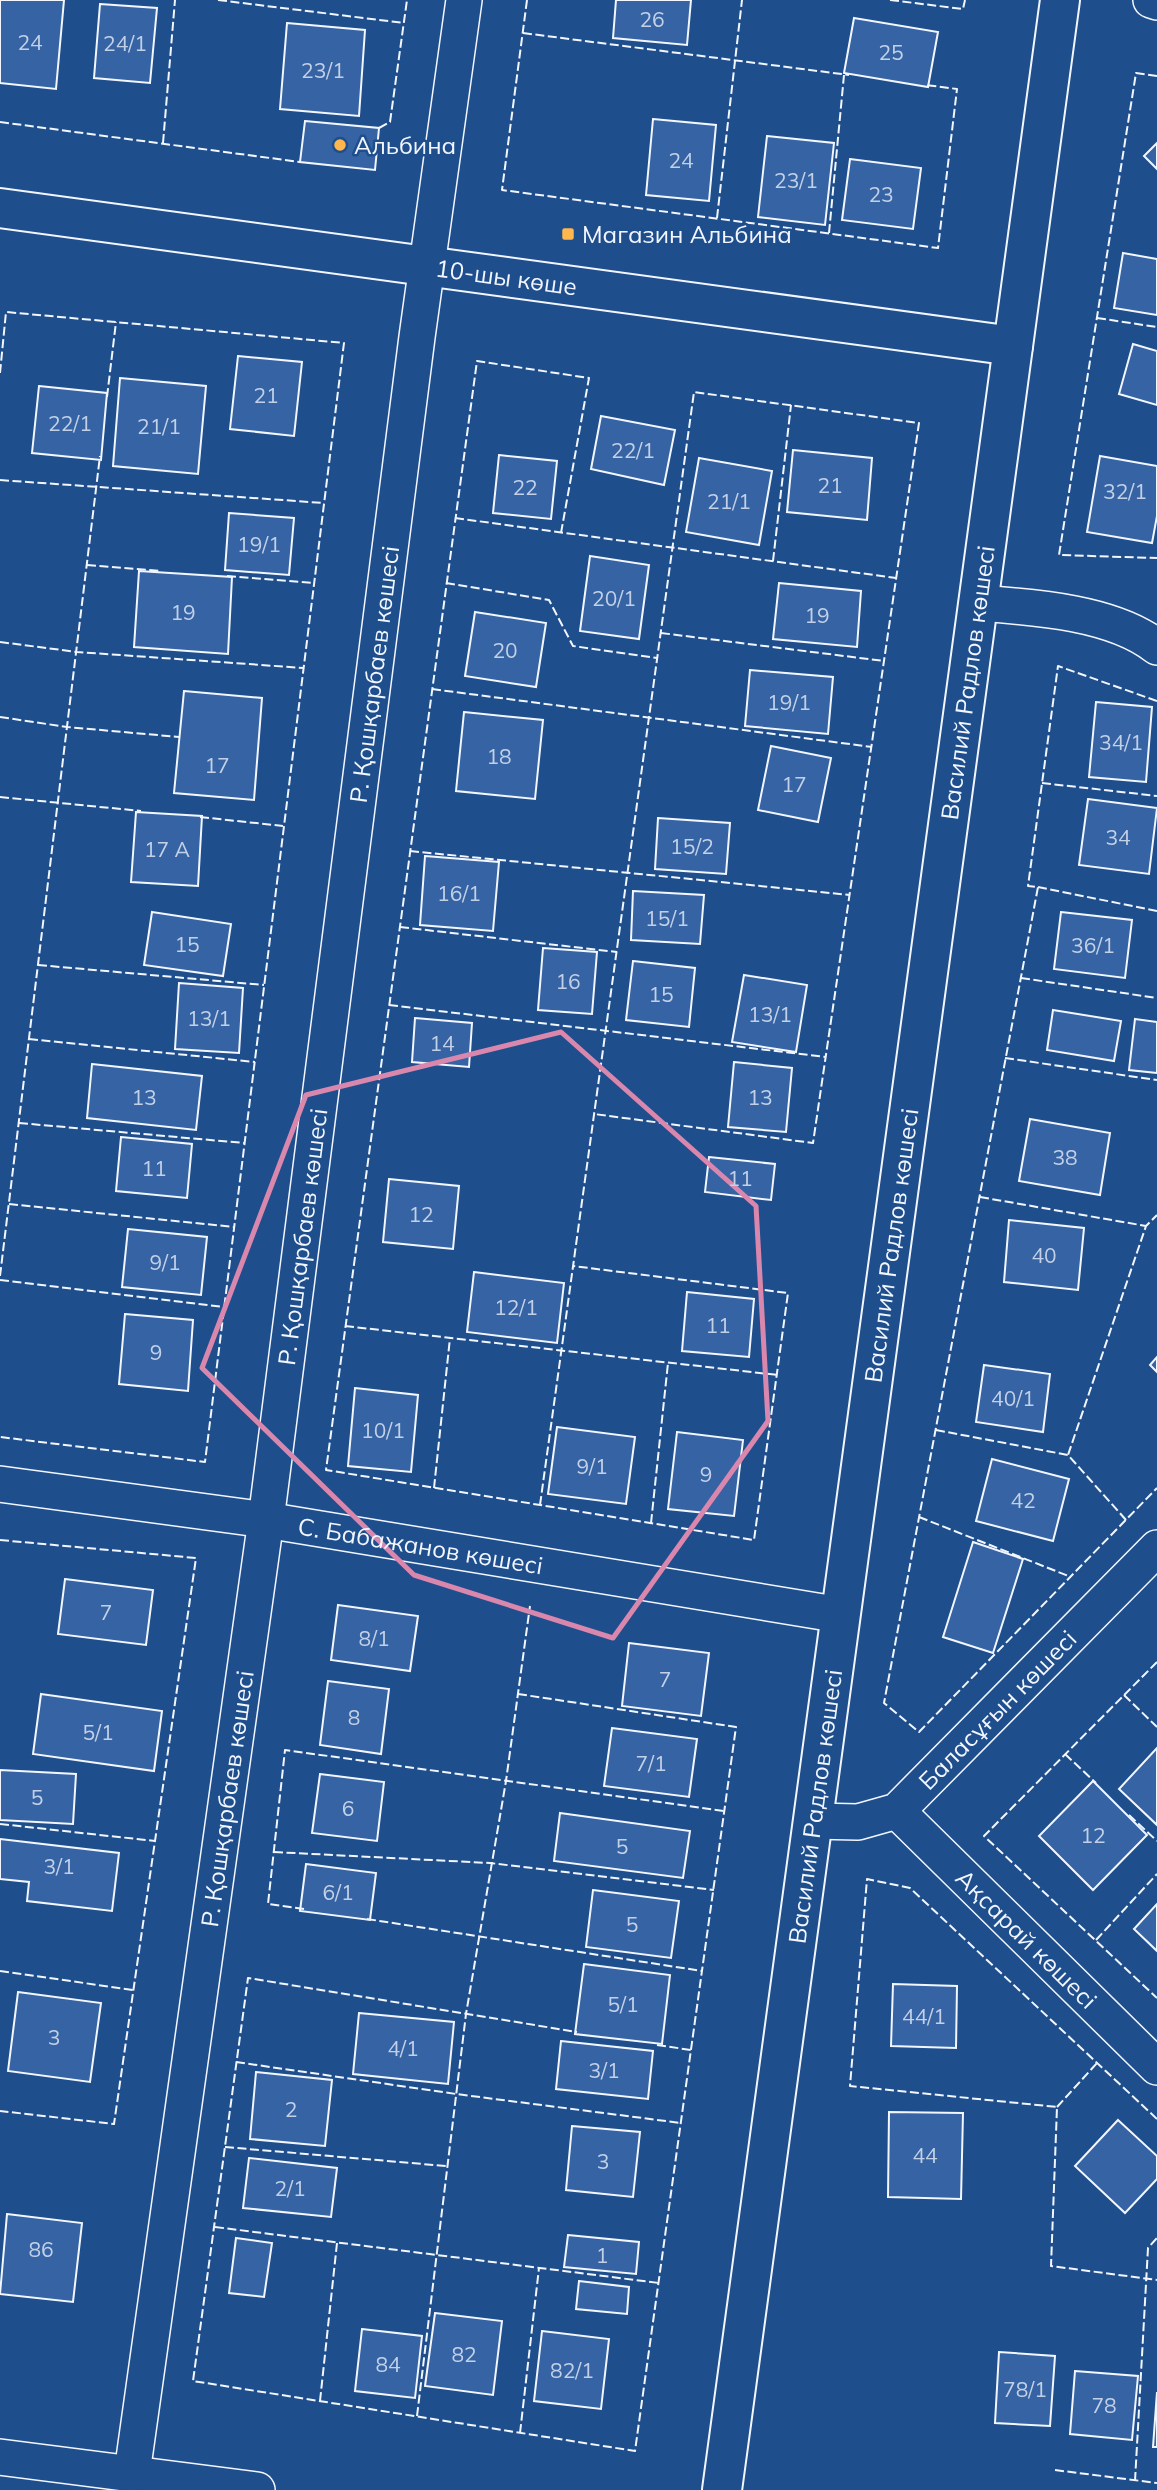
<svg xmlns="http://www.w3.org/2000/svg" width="1157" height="2490" font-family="Mulish,sans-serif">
	<rect width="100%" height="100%" fill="#1f4e8c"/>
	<!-- building -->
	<g fill="#3563a3" stroke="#f2f6ff" stroke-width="2">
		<polygon points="0,0 64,0 56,89 0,83"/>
		<polygon points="616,0 691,0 687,45 613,38"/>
		<polygon points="100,4 157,8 150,83 94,78"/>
		<polygon points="854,18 938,32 928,87 844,73"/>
		<polygon points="287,23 365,30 359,116 280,109"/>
		<polygon points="653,119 716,125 709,201 646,195"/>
		<polygon points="305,121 379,128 375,170 300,162"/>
		<polygon points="767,136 834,143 825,225 758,217"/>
		<polygon points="1157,143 1157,169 1144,156"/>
		<polygon points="850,159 921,168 913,229 842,220"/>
		<polygon points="1123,253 1157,259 1157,315 1114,308"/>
		<polygon points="1133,344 1157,351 1157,405 1119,394"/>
		<polygon points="238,356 302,362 294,436 230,429"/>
		<polygon points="120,378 206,386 198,474 113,466"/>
		<polygon points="39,386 107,393 101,460 32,453"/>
		<polygon points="601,416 675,430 664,485 591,469"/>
		<polygon points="793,450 872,458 867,520 787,512"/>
		<polygon points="499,455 557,461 551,519 493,513"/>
		<polygon points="1100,456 1157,466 1157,516 1152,543 1087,532"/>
		<polygon points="699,458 772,471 759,545 686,532"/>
		<polygon points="229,513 294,518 289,575 225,570"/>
		<polygon points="590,556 649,565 639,639 580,631"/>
		<polygon points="139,571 232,577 228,654 134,647"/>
		<polygon points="779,583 861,591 857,647 773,639"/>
		<polygon points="475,612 546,623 536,687 465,676"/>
		<polygon points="750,670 833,677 828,734 745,726"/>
		<polygon points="184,691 262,698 254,800 174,793"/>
		<polygon points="1096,702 1152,707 1146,782 1089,777"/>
		<polygon points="464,712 543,720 535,799 456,791"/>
		<polygon points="771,746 831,758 818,822 758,810"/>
		<polygon points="1088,799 1157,808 1149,874 1079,865"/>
		<polygon points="136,812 202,816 198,886 131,882"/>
		<polygon points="658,818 730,823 726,874 655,869"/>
		<polygon points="425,856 499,862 493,931 420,925"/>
		<polygon points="633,891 704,895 700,944 631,940"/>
		<polygon points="152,912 231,924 223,976 144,965"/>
		<polygon points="1061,912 1132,920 1125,978 1054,969"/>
		<polygon points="543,948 597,952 592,1014 538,1010"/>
		<polygon points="633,961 695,968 689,1027 626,1020"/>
		<polygon points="744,975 807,985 796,1052 732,1042"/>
		<polygon points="179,983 243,988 239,1053 175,1049"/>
		<polygon points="1053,1010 1121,1021 1114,1061 1047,1050"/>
		<polygon points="415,1018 472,1023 469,1067 412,1062"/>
		<polygon points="1135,1019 1157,1022 1157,1073 1129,1070"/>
		<polygon points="734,1062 792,1068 786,1132 728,1127"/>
		<polygon points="92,1064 202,1076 196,1130 87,1118"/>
		<polygon points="1030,1119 1110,1133 1100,1195 1019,1181"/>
		<polygon points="121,1137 192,1144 187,1198 116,1191"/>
		<polygon points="709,1157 775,1164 771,1200 705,1192"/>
		<polygon points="389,1179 459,1186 453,1249 383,1242"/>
		<polygon points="1009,1220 1084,1228 1078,1290 1004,1282"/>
		<polygon points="128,1229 207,1237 201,1295 122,1287"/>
		<polygon points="474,1272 564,1283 557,1343 467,1332"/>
		<polygon points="687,1292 754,1299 749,1357 682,1351"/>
		<polygon points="125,1314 193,1320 188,1391 119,1384"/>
		<polygon points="1157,1357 1157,1372 1150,1365"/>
		<polygon points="984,1365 1050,1374 1043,1432 976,1422"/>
		<polygon points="355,1388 418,1395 411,1472 348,1466"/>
		<polygon points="557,1427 635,1437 626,1504 548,1494"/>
		<polygon points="677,1432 743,1440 734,1516 668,1509"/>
		<polygon points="992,1459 1069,1479 1053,1541 976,1521"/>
		<polygon points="973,1542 1023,1559 993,1653 943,1637"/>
		<polygon points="65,1579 153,1590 146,1645 58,1634"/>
		<polygon points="338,1605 418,1616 410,1671 331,1660"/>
		<polygon points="629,1643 709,1653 701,1716 622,1706"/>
		<polygon points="328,1681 389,1689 381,1754 320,1745"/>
		<polygon points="41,1694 162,1711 154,1771 33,1754"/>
		<polygon points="612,1728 697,1739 689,1797 604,1786"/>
		<polygon points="1157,1748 1157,1825 1119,1789"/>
		<polygon points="0,1770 76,1774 73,1824 0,1820"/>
		<polygon points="320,1774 384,1782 377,1841 312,1833"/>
		<polygon points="1093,1781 1147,1835 1093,1890 1039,1836"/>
		<polygon points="560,1813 690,1831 683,1878 554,1861"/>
		<polygon points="0,1839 119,1853 112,1911 27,1901 29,1882 0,1879"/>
		<polygon points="306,1864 376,1873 370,1920 300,1911"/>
		<polygon points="593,1890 679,1901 671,1958 586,1947"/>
		<polygon points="1157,1904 1157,1951 1134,1929"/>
		<polygon points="584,1964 670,1975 662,2044 575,2034"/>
		<polygon points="893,1984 957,1986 956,2048 891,2046"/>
		<polygon points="18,1992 101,2003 90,2082 8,2071"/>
		<polygon points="359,2013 454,2022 448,2084 353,2074"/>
		<polygon points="561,2041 653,2051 648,2099 556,2089"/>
		<polygon points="256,2072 332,2080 325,2146 250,2139"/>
		<polygon points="889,2112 963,2113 961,2199 888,2197"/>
		<polygon points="1118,2120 1157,2156 1157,2179 1125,2213 1075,2166"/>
		<polygon points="572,2126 640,2132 633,2197 566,2190"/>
		<polygon points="249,2158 337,2168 331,2217 243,2208"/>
		<polygon points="7,2214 82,2223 73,2302 0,2294"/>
		<polygon points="568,2235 639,2242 636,2274 564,2267"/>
		<polygon points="236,2238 272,2243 264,2297 229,2293"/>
		<polygon points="579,2281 629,2287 627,2314 576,2309"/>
		<polygon points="435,2313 502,2321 493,2395 425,2386"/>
		<polygon points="362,2329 422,2336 415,2398 355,2391"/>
		<polygon points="542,2331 609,2339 601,2409 534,2401"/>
		<polygon points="999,2352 1055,2356 1050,2426 995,2423"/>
		<polygon points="1075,2371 1138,2376 1132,2440 1070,2434"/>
		<polygon points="1157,2392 1157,2447 1153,2447"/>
	</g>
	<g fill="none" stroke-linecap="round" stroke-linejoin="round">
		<!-- minor casing -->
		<g stroke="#f2f6ff" stroke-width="38">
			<g id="minor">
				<polyline points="1151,0 1157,2"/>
				<path d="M978 603C1033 607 1113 612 1157 647"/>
				<path id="s1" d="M0 1484 266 1520 841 1615"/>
				<path id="s2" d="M897 1811 1157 2067"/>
				<path id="s3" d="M813 1821 858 1822 897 1811 1157 1548"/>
				<polyline points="0,2457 257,2490"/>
				<path id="s4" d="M132 2473 266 1520 417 337 464 0"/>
			</g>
		</g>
		<!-- tertiary casing -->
		<g stroke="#f2f6ff" stroke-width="42">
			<g id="tertiary">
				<path id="s5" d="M0 208 1013 346"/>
				<path id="s6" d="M722 2490 1060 0"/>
			</g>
		</g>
		<!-- minor -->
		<use href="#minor" stroke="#1f4e8c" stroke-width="35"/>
		<!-- tertiary -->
		<use href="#tertiary" stroke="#1f4e8c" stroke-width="38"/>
		<!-- fence -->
		<g stroke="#f2f6ff" stroke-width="2" stroke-dasharray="9 3.5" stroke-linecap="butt">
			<polyline points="218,0 404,23"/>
			<polyline points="527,0 502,190 938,248 957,89 926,85"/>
			<polyline points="890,0 963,9 965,0"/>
			<polyline points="523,33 849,75"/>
			<polyline points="1157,76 1136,73 1059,555 1157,558"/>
			<polyline points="0,122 300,162"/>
			<polyline points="379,128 390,122 407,0"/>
			<polyline points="163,143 175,0"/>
			<polyline points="717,218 742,0"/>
			<polyline points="829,233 844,75"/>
			<polyline points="1097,318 1157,327"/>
			<polyline points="0,373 6,312 344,343 205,1462 0,1437"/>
			<polyline points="107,397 116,322"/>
			<polyline points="0,480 324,503"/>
			<polyline points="455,518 896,578"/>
			<polyline points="561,533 589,378 477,361 326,1470 754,1540 788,1293 573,1266"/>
			<polyline points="773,561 791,405"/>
			<polyline points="87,565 160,571"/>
			<polyline points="227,576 314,583"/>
			<polyline points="446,583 549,600 573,646 657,658"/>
			<polyline points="661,633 884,661"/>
			<polyline points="0,642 77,652 304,668"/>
			<polyline points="432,689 872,747"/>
			<polyline points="1157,701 1058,666 1028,886 1038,887 884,1703 919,1732 1157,1488"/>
			<polyline points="0,717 67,727 179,737"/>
			<polyline points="1042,783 1157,796"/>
			<polyline points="0,797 141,811"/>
			<polyline points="200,817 283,826"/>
			<polyline points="410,851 850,895"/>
			<polyline points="1038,887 1157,911"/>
			<polyline points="400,927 617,952"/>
			<polyline points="38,965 264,985"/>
			<polyline points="1021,978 1157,998"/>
			<polyline points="389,1005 826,1057"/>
			<polyline points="29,1039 255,1062"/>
			<polyline points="1005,1058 1157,1080"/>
			<polyline points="19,1123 244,1143"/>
			<polyline points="980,1197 1146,1226"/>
			<polyline points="9,1204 234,1227"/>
			<polyline points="0,1276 100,456"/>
			<polyline points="0,1280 224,1307"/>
			<polyline points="345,1326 778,1375"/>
			<polyline points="936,1430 1068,1455"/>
			<polyline points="434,1488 450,1338"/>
			<polyline points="540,1505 694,392 919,423 813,1143 594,1114"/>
			<polyline points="919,1517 1071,1577"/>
			<polyline points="1126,1520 1068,1455 1146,1226 1157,1215"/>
			<polyline points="651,1523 668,1363"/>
			<polyline points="0,1540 196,1558 114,2124 0,2111"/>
			<polyline points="1157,1662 984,1836 1157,1998"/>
			<polyline points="518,1694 736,1727 635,2451 193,2381 248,1978 577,2032"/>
			<polyline points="1124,1695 1157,1727"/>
			<polyline points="1065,1754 1096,1783"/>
			<polyline points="1129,1815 1157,1841"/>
			<polyline points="0,1824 155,1841"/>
			<polyline points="274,1852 490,1863 714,1890"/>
			<polyline points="304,1909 268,1904 285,1750 724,1811"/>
			<polyline points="367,1919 702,1971"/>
			<polyline points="1096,1940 1157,1874"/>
			<polyline points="0,1971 133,1990"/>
			<polyline points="657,2045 691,2050"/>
			<polyline points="236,2062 456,2094 681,2123"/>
			<polyline points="1057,2107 1097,2063"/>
			<polyline points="1157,2119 910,1888 867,1879 850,2086 1057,2107 1051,2266 1157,2280"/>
			<polyline points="225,2147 446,2166"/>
			<polyline points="215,2227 659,2283"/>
			<polyline points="320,2401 337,2243"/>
			<polyline points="417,2416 466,2014 506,1781 530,1606"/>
			<polyline points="520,2433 539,2268"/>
			<polyline points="1055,2470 1157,2483"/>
			<polyline points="1135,2481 1148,2248 1157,2238"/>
		</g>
	</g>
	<!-- marked area -->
	<path fill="none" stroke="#da87ad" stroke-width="5" stroke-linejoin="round" d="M561 1032 756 1206 768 1421 613 1638 414 1575 202 1368 306 1095Z"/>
	<!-- markers -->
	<g fill="#ffb74d" stroke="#1f4e8c" stroke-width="2.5">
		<circle cx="340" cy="145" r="7"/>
		<rect x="561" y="227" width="14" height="14" rx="3.5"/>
	</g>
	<g text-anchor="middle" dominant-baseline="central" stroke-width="5" stroke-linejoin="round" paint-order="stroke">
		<!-- number labels -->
		<g font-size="21" fill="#c3d1e8">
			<text x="652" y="19">26</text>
			<text x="30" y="42">24</text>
			<text x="125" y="43">24/1</text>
			<text x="891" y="52">25</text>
			<text x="323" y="70">23/1</text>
			<text x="681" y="160">24</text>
			<text x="796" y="180">23/1</text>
			<text x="881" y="194">23</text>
			<text x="266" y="395">21</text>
			<text x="70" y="423">22/1</text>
			<text x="159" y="426">21/1</text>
			<text x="633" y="450">22/1</text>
			<text x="830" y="485">21</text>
			<text x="525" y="487">22</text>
			<text x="1125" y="491">32/1</text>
			<text x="729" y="501">21/1</text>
			<text x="259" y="544">19/1</text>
			<text x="614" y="598">20/1</text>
			<text x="183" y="612">19</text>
			<text x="817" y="615">19</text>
			<text x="505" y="650">20</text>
			<text x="789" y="702">19/1</text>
			<text x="1121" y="742">34/1</text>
			<text x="499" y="756">18</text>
			<text x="217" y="765">17</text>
			<text x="794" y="784">17</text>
			<text x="1118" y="837">34</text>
			<text x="692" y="846">15/2</text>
			<text x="167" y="849">17 А</text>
			<text x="459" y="893">16/1</text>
			<text x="667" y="918">15/1</text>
			<text x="187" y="944">15</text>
			<text x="1093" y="945">36/1</text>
			<text x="568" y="981">16</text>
			<text x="661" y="994">15</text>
			<text x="770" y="1014">13/1</text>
			<text x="209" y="1018">13/1</text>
			<text x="442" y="1043">14</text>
			<text x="144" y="1097">13</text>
			<text x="760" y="1097">13</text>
			<text x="1065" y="1157">38</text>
			<text x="154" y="1168">11</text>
			<text x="740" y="1178">11</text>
			<text x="421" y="1214">12</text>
			<text x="1044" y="1255">40</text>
			<text x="165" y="1262">9/1</text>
			<text x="516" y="1307">12/1</text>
			<text x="718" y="1325">11</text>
			<text x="156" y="1352">9</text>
			<text x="1013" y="1398">40/1</text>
			<text x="383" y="1430">10/1</text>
			<text x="592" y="1466">9/1</text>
			<text x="706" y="1474">9</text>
			<text x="1023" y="1500">42</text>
			<text x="106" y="1612">7</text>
			<text x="374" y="1638">8/1</text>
			<text x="665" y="1679">7</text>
			<text x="354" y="1717">8</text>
			<text x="98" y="1732">5/1</text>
			<text x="651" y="1763">7/1</text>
			<text x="37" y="1797">5</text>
			<text x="348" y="1808">6</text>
			<text x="1093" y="1835">12</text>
			<text x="622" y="1846">5</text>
			<text x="59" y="1866">3/1</text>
			<text x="338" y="1892">6/1</text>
			<text x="632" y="1924">5</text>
			<text x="623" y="2004">5/1</text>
			<text x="924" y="2016">44/1</text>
			<text x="54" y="2037">3</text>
			<text x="403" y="2048">4/1</text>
			<text x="604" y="2070">3/1</text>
			<text x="291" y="2109">2</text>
			<text x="925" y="2155">44</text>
			<text x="603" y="2161">3</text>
			<text x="290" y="2188">2/1</text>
			<text x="41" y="2249">86</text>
			<text x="602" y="2255">1</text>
			<text x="464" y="2354">82</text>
			<text x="388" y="2364">84</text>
			<text x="572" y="2370">82/1</text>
			<text x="1025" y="2389">78/1</text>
			<text x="1104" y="2405">78</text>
		</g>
		<!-- poi labels -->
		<g font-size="24" fill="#f2f6ff" stroke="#1f4e8c" text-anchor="start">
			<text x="354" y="145">Альбина</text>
			<text x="582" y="234">Магазин Альбина</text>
		</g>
		<!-- street labels -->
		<g font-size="24" fill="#f2f6ff" stroke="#1f4e8c">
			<text stroke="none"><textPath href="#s5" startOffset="511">10-шы көше</textPath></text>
			<text stroke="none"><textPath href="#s4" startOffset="1815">Р. Қошқарбаев көшесі</textPath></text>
			<text stroke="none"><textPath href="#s6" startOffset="1824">Василий Радлов көшесі</textPath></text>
			<text stroke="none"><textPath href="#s4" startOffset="1248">Р. Қошқарбаев көшесі</textPath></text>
			<text stroke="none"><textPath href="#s6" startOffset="1256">Василий Радлов көшесі</textPath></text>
			<text stroke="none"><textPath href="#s1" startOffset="425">С. Бабажанов көшесі</textPath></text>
			<text stroke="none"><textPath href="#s3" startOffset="228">Баласұғын көшесі</textPath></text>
			<text stroke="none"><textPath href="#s4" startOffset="681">Р. Қошқарбаев көшесі</textPath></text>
			<text stroke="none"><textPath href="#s6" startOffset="690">Василий Радлов көшесі</textPath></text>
			<text stroke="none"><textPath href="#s2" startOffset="182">Ақсарай көшесі</textPath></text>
		</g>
	</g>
</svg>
